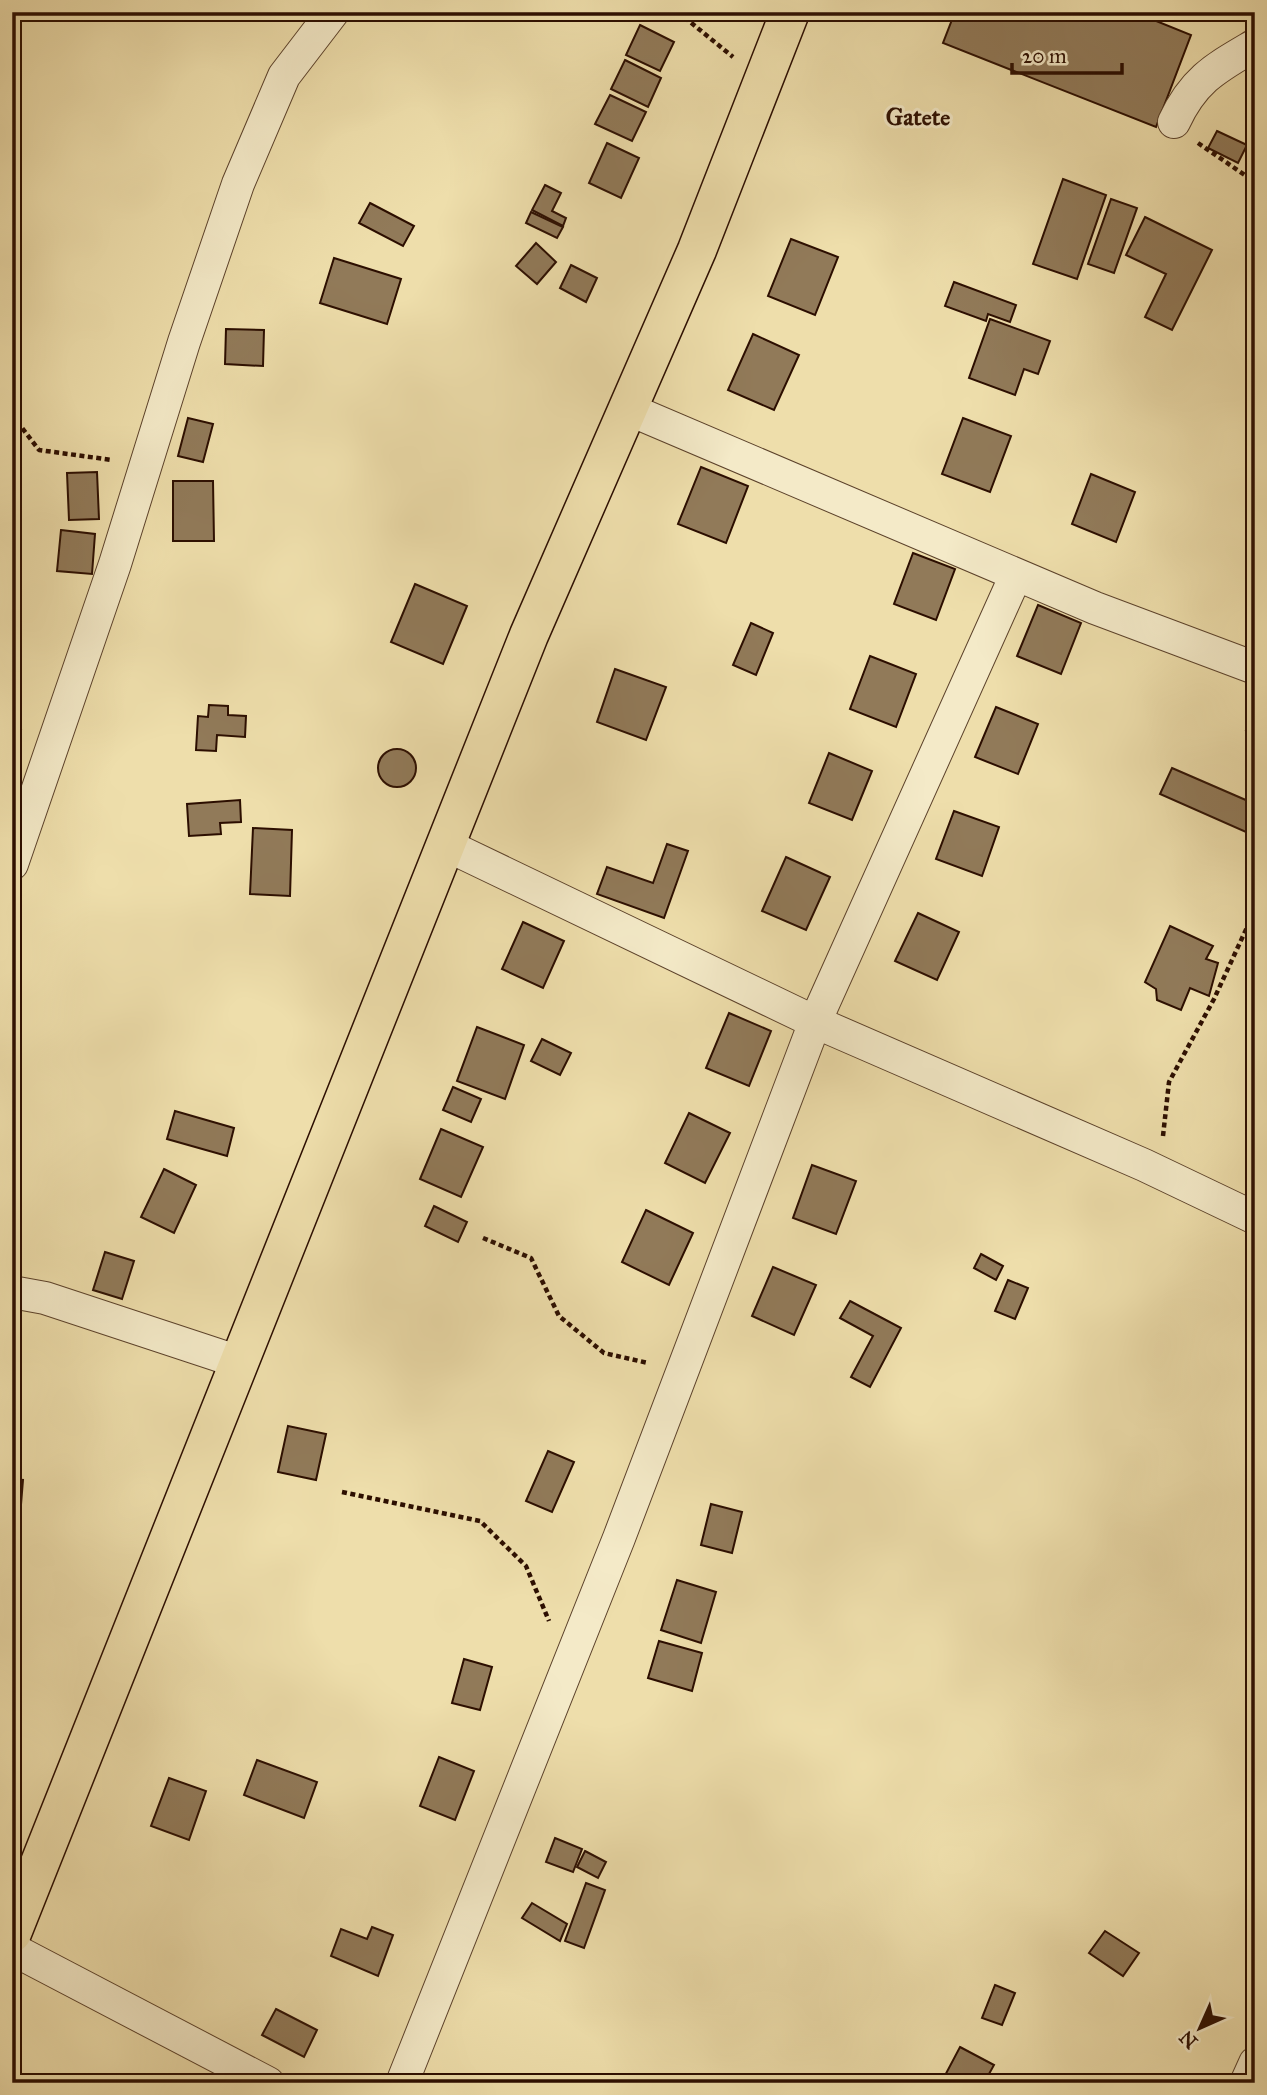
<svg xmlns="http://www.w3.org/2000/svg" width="1267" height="2095" font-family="'IM FELL Great Primer',serif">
	<rect width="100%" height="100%" fill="#eedeab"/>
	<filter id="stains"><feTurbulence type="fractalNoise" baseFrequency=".00286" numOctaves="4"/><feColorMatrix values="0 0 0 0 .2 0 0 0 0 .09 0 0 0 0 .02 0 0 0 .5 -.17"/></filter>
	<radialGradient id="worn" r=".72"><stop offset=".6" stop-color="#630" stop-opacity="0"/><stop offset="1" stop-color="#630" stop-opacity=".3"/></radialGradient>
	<!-- building -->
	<g fill="#917a59" stroke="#2c0e00" stroke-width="2">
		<polygon points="955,12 1134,12 1191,35 1156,127 943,43"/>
		<polygon points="640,25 674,42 660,71 626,55"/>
		<polygon points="625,60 661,78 648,107 611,89"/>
		<polygon points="610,95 646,112 632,141 595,124"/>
		<polygon points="1217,131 1247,145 1238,163 1208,148"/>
		<polygon points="607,143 639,158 621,198 589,183"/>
		<polygon points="1063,179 1106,195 1077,279 1033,264"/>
		<polygon points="545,185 561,193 552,211 566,218 563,226 532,210"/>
		<polygon points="1111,199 1137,208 1114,273 1088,264"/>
		<polygon points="370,203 414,226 403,246 359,223"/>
		<polygon points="531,212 563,227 557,238 526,223"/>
		<polygon points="1145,217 1212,250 1172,330 1145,317 1166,274 1126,255"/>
		<polygon points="791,239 838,257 815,315 768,296"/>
		<polygon points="536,243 556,262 537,284 516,266"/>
		<polygon points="334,258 401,279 387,324 320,303"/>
		<polygon points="571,265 597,278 586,302 560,288"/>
		<polygon points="954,282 1016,305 1010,322 988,314 986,321 945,306"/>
		<polygon points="990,319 1050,341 1038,374 1024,369 1015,395 969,378"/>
		<polygon points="226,329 264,330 263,366 225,364"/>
		<polygon points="753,334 799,355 774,410 728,390"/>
		<polygon points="188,418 213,424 203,462 178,456"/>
		<polygon points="963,418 1011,436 990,492 942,474"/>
		<polygon points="701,467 748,486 726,543 678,524"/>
		<polygon points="97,472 99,519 69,520 67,473"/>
		<polygon points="1091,474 1135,492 1116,542 1072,524"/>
		<polygon points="173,481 213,481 214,541 173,541"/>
		<polygon points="61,530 95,534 92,574 57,571"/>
		<polygon points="913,553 955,569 936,620 894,604"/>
		<polygon points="415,584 467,606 443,664 391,642"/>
		<polygon points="1038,605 1081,623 1061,674 1017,656"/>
		<polygon points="751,623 773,633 756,675 733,665"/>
		<polygon points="870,656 916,674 896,727 850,709"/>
		<polygon points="615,669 666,687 646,740 597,722"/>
		<polygon points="1255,704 1255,733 1246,730"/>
		<polygon points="209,705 228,706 228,715 246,716 245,737 217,735 216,751 196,750 198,716 208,717"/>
		<polygon points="996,707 1038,724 1018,774 975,757"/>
		<polygon points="12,729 21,730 16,769 12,768"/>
		<circle cx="397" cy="768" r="19"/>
		<polygon points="829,753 872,771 852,820 809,803"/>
		<polygon points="1172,768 1255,804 1255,836 1160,794"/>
		<polygon points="240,800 241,822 220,823 221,834 189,836 187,804"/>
		<polygon points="954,811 999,827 982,876 936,859"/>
		<polygon points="253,828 292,830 290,896 250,894"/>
		<polygon points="667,844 688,851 664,918 597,894 607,867 653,883"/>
		<polygon points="786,857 830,877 806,930 762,911"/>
		<polygon points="918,913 959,932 937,980 895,961"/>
		<polygon points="523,922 564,941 543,988 502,969"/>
		<polygon points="1170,926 1213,946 1206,959 1218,963 1209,996 1190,988 1181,1010 1157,1000 1156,989 1145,982"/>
		<polygon points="729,1013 771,1031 749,1086 706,1068"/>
		<polygon points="477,1027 524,1045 505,1099 457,1081"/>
		<polygon points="542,1039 571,1053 560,1075 531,1061"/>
		<polygon points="453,1087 481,1099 471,1122 443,1110"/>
		<polygon points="175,1111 234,1128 227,1156 167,1139"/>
		<polygon points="689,1113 730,1133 705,1183 665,1163"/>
		<polygon points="441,1129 483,1147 461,1197 420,1179"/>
		<polygon points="812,1165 856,1181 836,1234 793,1218"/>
		<polygon points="164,1169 196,1185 174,1233 141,1217"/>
		<polygon points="434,1206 467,1222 458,1242 425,1226"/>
		<polygon points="646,1210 693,1233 669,1285 622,1262"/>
		<polygon points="105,1252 134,1261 122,1299 93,1290"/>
		<polygon points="981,1254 1003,1266 996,1280 974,1268"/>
		<polygon points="773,1267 816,1285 794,1335 752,1316"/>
		<polygon points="1008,1280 1028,1288 1015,1319 995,1311"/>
		<polygon points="850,1301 901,1328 870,1387 851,1377 873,1336 840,1318"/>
		<polygon points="288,1426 326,1434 316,1480 278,1472"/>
		<polygon points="548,1451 574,1462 552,1512 526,1501"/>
		<polygon points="12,1479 23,1480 19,1529 12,1528"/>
		<polygon points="711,1504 742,1512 732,1553 701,1545"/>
		<polygon points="677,1580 716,1592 701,1643 661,1630"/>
		<polygon points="659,1641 702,1653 692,1691 648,1678"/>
		<polygon points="464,1659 492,1667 480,1710 452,1703"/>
		<polygon points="439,1757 474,1771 455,1820 420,1806"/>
		<polygon points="257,1760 317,1782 304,1818 244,1795"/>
		<polygon points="169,1778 206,1791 189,1840 151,1826"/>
		<polygon points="555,1838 582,1849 573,1872 546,1862"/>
		<polygon points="585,1851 606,1862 598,1878 577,1867"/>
		<polygon points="586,1883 605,1890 584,1948 565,1941"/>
		<polygon points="532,1903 567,1924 560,1941 522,1918"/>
		<polygon points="372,1927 393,1935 378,1976 331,1956 341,1929 367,1939"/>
		<polygon points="1105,1931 1139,1953 1123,1976 1089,1953"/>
		<polygon points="995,1985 1015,1993 1002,2025 982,2018"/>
		<polygon points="276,2009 317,2030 304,2057 262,2035"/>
		<polygon points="960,2047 994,2065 984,2083 941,2083"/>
	</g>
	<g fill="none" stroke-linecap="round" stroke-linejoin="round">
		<!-- street casing -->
		<g stroke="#5c422b" stroke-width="34">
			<g id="street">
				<path d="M1174 122C1194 79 1216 68 1255 45"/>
				<polyline points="628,409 1095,608 1255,668"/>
				<polyline points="446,845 815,1022 1144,1165 1255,1218"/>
				<polyline points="12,864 115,564 184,342 238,184 284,76 333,12"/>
				<polyline points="12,1292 45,1298 239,1362"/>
				<polyline points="12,1949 268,2083"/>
				<polyline points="402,2083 619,1538 815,1022 1016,575"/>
				<polyline points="1246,2083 1255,2063"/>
			</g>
		</g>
		<!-- highway casing -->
		<g stroke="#2c0e00" stroke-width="41">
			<polyline id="highway" points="12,1933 529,635 697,250 790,12"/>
		</g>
		<!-- path -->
		<g stroke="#2c0e00" stroke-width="4.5" stroke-dasharray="5 3.5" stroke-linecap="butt">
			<polyline points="678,12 733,57"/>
			<polyline points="1198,143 1255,182"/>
			<polyline points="12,415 39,450 112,460"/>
			<polyline points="1163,1136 1169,1082 1214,999 1255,910"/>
			<polyline points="483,1238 531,1258 559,1316 604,1353 648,1363"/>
			<polyline points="342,1492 480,1521 526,1566 549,1621"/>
		</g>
		<!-- street -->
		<use href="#street" stroke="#f4eac8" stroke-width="32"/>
		<!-- highway -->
		<use href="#highway" stroke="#eedeab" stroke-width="38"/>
	</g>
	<g text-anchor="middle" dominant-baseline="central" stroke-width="6" stroke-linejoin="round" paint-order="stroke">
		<!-- quarter labels -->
		<g font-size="24" font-weight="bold" fill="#2c0e00" stroke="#f4eac8">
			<text x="918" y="117">Gatete</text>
		</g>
	</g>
	<!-- margin -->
	<rect width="1267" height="2095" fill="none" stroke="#eedeab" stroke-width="42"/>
	<rect x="14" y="14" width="1239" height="2067" fill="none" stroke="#2c0e00" stroke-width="3.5"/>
	<rect x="21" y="21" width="1225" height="2053" fill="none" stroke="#2c0e00" stroke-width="2"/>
	<!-- north arrow -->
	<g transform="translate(1200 2028) rotate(225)" stroke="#f4eac8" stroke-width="5" paint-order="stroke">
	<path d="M0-5L12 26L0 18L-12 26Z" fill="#2c0e00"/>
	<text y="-10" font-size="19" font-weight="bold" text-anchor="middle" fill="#2c0e00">N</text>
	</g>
	<!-- scale -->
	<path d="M1012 63v10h110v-10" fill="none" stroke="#2c0e00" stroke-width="3.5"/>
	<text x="1022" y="63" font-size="21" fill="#2c0e00" stroke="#f4eac8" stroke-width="5" paint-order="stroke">20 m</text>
	<rect width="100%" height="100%" filter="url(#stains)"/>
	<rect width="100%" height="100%" fill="url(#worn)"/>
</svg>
